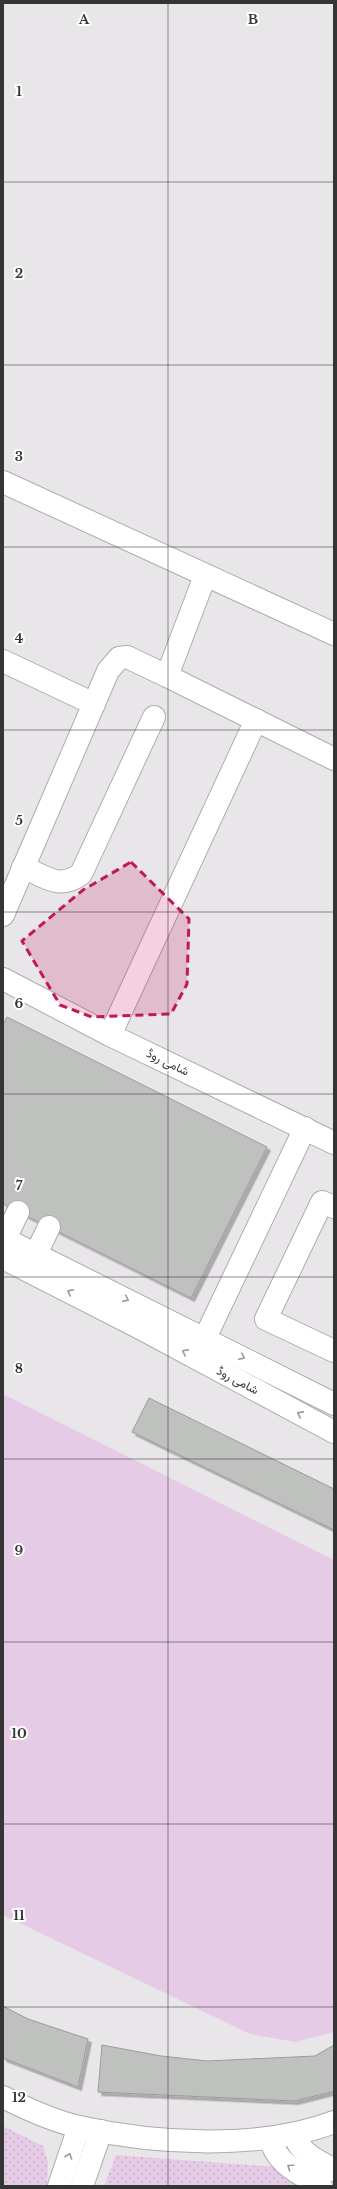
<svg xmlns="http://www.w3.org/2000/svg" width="337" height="2189" font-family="'Libre Baskerville',Vazirmatn,serif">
	<defs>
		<pattern id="grass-dots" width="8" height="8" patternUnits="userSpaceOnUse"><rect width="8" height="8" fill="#e5cbe6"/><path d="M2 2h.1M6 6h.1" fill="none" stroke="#c5afc6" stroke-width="1.8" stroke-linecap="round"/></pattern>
		<filter id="shadow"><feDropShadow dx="3.5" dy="3.5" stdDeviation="0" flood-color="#0004"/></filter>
	</defs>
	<rect width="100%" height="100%" fill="#e9e6e9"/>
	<!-- grass -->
	<g fill="url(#grass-dots)">
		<polygon points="3,2126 43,2146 48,2163 47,2186 3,2186"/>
		<polygon points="116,2155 276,2167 302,2186 104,2186"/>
	</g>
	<!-- garden -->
	<polygon fill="#e5cbe6" points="3,1394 334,1560 334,2032 295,2042 250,2034 3,1915"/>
	<!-- building -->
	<g fill="#bfc1be" stroke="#9b9d9a" filter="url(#shadow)">
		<polygon points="7,1017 267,1147 191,1298 3,1204 3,1025"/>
		<polygon points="149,1398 334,1489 334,1530 132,1432"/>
		<polygon points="3,2006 28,2019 88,2039 78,2087 3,2058"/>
		<polygon points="102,2045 161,2056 207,2061 315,2056 334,2045 334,2091 295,2101 98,2092"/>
	</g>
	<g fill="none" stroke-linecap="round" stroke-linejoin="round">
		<!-- minor casing -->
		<g stroke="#aeacae" stroke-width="24">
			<g id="minor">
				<polyline points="3,482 334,634"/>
				<polyline points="3,661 94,704"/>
				<polyline points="167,676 334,759"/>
				<path d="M23 867C46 877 59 890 81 874L154 717"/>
				<polyline points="3,915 108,671 119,658 127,657 167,676 205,576"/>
				<polyline points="3,979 110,1035 334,1143"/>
				<polyline points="110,1035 256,720"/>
				<polyline points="334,1207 322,1202 266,1319 334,1351"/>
				<polyline points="3,1238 334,1404"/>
				<polyline points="5,1239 18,1212"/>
				<polyline points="36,1254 49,1227"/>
				<polyline points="3,1258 142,1329 334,1432"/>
				<polyline points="205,1338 305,1128"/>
				<path d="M3 2097C27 2109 53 2121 79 2127 155 2144 261 2150 334 2122"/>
				<path d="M294 2134C300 2154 317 2160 334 2170"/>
				<path d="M270 2138C277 2165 299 2173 321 2186"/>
				<polyline points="59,2186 79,2127"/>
				<polyline points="82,2186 101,2131"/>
			</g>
		</g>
		<!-- minor -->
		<use href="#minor" stroke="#fff" stroke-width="22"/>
	</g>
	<!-- one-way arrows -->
	<defs><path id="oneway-chevron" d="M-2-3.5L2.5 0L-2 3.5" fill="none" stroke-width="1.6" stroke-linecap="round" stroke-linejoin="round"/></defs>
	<g stroke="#9a9a9a">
		<use href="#oneway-chevron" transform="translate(70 1292) rotate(-153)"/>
		<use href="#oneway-chevron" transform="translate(126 1299) rotate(26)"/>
		<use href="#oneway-chevron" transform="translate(185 1352) rotate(-152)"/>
		<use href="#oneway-chevron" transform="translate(242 1357) rotate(27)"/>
		<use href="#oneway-chevron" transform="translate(300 1414) rotate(-152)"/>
		<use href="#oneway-chevron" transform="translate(69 2156) rotate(-71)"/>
		<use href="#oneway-chevron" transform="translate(290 2167) rotate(-145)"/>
	</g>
	<!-- marked area -->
	<path fill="#c2185b" fill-opacity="0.2" stroke="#c2185b" stroke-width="3" stroke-dasharray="8 5" stroke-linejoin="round" d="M131 862 189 919 187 984 171 1014 92 1017 60 1005 22 941 83 890Z"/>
	<!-- grid -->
	<path fill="none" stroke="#363536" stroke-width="1" stroke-opacity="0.55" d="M168 3V2186M3 182H334M3 365H334M3 547H334M3 730H334M3 912H334M3 1094H334M3 1277H334M3 1459H334M3 1642H334M3 1824H334M3 2007H334"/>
	<g text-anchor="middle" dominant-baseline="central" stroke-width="4" stroke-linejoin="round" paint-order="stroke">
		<!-- street labels -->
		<g font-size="12" fill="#363536" stroke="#fff">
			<text transform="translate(168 1062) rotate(26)">شامی روڈ</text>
			<text transform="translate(238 1380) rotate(28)">شامی روڈ</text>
		</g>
	</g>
	<g font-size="13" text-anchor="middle" font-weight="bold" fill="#363536" stroke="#fff" stroke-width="4" stroke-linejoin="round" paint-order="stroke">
		<text x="84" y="24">A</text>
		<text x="253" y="24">B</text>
		<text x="19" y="96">1</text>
		<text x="19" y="278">2</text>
		<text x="19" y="461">3</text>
		<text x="19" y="643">4</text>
		<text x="19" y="825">5</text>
		<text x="19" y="1008">6</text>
		<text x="19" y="1190">7</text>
		<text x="19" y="1373">8</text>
		<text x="19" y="1555">9</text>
		<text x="19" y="1738">10</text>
		<text x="19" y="1920">11</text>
		<text x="19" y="2102">12</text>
	</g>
	<!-- border -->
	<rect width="337" height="2189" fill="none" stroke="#363536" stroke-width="8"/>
</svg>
